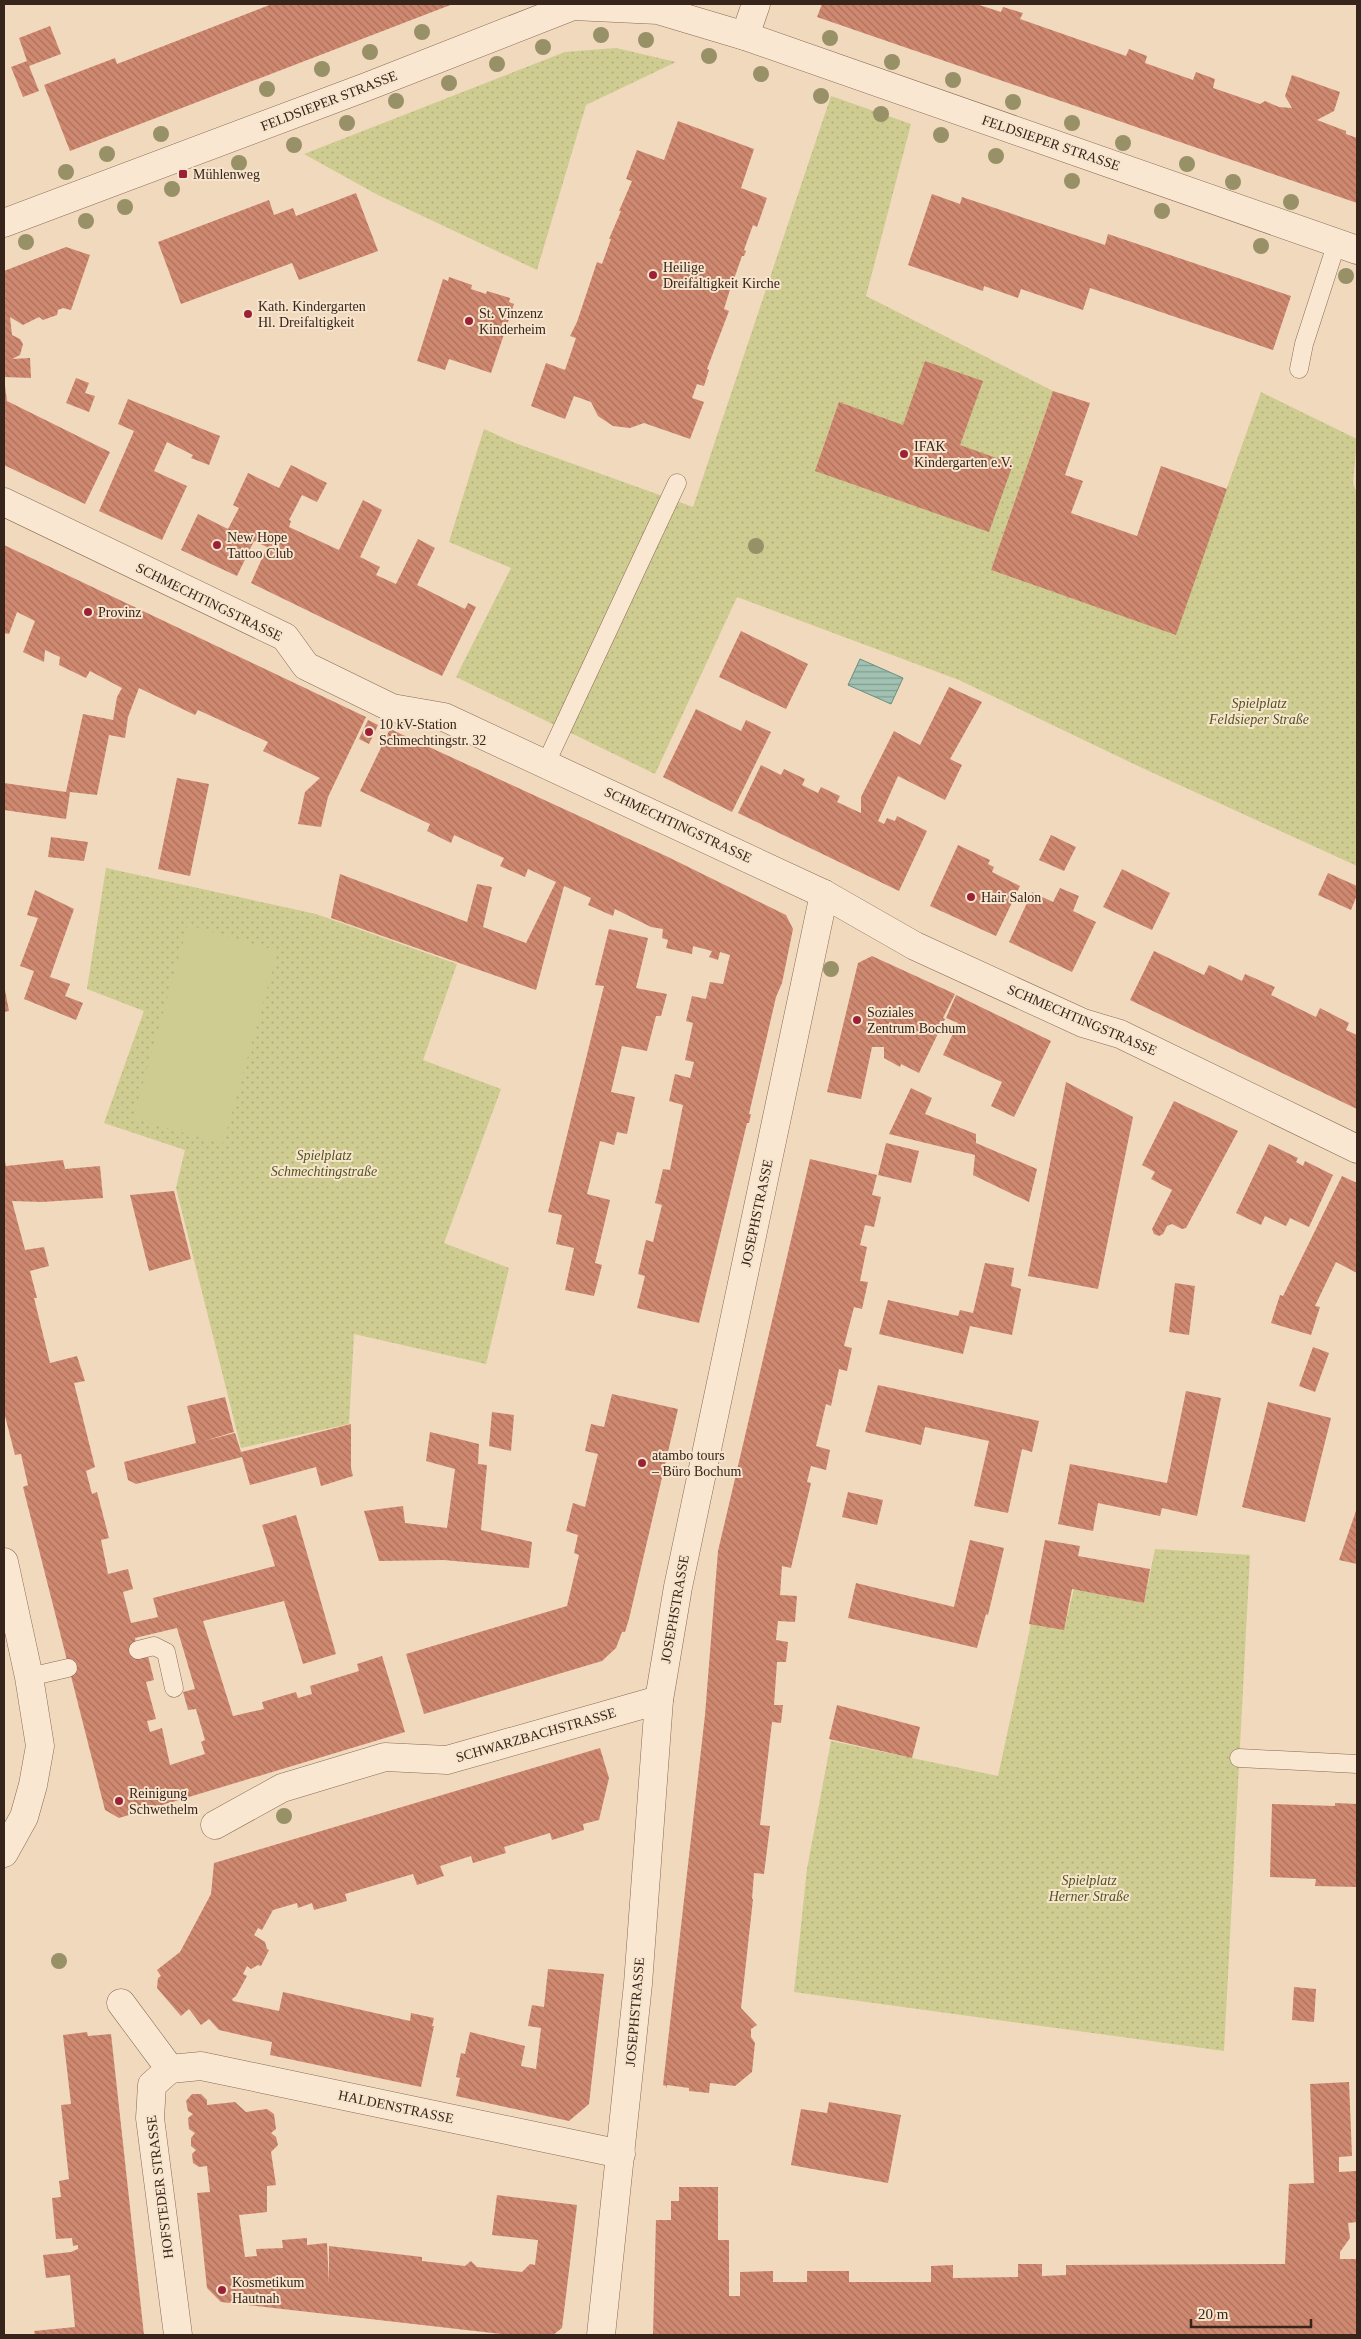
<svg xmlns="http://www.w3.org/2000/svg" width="1361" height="2339" font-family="'Times New Roman',serif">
	<defs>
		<pattern id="grass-dots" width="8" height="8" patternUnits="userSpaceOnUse" patternTransform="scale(1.25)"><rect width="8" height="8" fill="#cecc91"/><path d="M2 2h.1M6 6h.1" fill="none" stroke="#b2af7c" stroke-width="1.8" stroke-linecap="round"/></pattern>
		<pattern id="water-rules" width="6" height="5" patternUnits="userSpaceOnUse" patternTransform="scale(1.25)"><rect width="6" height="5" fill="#a1c1b2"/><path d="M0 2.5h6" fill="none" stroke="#849d90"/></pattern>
		<pattern id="building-back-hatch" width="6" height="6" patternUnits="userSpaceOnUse" patternTransform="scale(1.25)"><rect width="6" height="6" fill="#d08971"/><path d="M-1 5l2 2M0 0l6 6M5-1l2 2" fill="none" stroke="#aa705c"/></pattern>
	</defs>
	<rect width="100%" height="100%" fill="#f0d9bd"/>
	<!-- grass -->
	<g fill="url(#grass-dots)">
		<polygon points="616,48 676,62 586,105 537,270 378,195 304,154 565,52"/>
		<polygon points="831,96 911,124 866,296 1053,391 991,570 1175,634 1261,392 1357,439 1353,483 1357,493 1357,866 1138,766 959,680 737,597 655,774 456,677 511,568 449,542 484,429 515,443 693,507"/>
		<polygon points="106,868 316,914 457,964 423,1060 501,1089 444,1243 509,1268 486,1364 354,1334 349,1424 241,1448 176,1188 185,1150 104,1123 144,1011 87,989"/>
		<polygon points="1155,1549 1250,1555 1224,2051 794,1992 807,1869 831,1741 998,1776 1031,1624 1064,1629 1074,1589 1144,1603"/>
	</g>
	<!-- garden -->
	<polygon fill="#cecc91" points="188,925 278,951 223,1144 133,1118"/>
	<!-- water -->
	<polygon fill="url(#water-rules)" stroke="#688f7f" points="860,659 903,678 891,704 848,685"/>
	<!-- building -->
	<g fill="url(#building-back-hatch)" fill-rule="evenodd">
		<polygon points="272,4 453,4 70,151 44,85 115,58 117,64"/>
		<polygon points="822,4 976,4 1001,12 1003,7 1023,13 1020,19 1126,56 1129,49 1147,56 1145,63 1193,80 1196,72 1215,79 1213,88 1260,104 1265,101 1279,107 1292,108 1285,96 1292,75 1340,92 1334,111 1317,120 1346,131 1346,134 1357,138 1357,203 817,17"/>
		<polygon points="50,26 61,54 29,66 39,91 23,97 11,67 27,61 19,38"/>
		<polygon points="678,121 754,149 741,188 767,198 757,227 753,225 744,250 746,251 744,256 742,256 734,279 735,284 732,283 724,309 729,311 707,369 709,370 704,386 697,384 692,398 704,402 690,439 644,423 630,428 613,426 598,416 591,402 574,396 565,419 531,406 546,363 565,370 576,338 570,336 577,322 597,262 602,264 611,239 609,239 621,211 619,211 632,181 626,179 637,150 664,160"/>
		<polygon points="356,193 378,251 299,280 292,263 181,304 158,242 269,200 274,215 293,208 296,216"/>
		<polygon points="932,194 960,204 962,197 1105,245 1108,234 1291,296 1273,350 1090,288 1083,310 1021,289 1018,298 984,286 983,291 908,265"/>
		<polygon points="66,247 90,255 71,310 63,308 58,310 57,315 43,320 39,317 23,325 10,317 12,335 20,339 23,344 20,355 12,359 30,358 31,378 4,377 4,271"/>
		<polygon points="449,277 472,285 471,289 486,294 487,291 510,298 509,302 514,304 491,373 449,359 445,370 417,361 443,279 448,281"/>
		<polygon points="925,361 983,381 960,445 1013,464 989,532 815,471 839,402 903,425"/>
		<polygon points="4,378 7,401 110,452 85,504 4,465"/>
		<polygon points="76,378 89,383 85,393 95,396 89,412 66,403"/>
		<polygon points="1053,391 1090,403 1065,475 1083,481 1071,513 1137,536 1161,466 1227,489 1176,635 991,570"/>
		<polygon points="128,399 220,436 209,465 191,458 193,455 167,442 154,471 187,486 162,540 99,511 134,431 118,424"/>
		<polygon points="291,465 327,483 317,502 302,495 289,520 291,521 289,527 339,550 363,500 382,510 360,557 380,567 376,575 396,584 418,539 435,548 417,585 465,609 468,603 476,607 442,676 251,583 267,547 254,541 237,576 181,550 198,514 228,529 239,508 233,505 248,473 279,488"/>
		<polygon points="4,545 366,717 328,797 321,827 298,824 305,792 320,778 263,751 268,742 198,710 195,715 139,688 128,717 125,738 109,735 97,795 70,792 66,819 4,810 4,783 66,792 83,714 113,720 117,697 122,688 90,671 86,678 59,665 60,657 45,650 44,662 23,652 35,621 17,612 9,634 4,633"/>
		<polygon points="741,631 808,664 786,709 719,677"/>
		<polygon points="949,687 982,702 950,759 962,765 945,800 898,776 878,821 884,824 887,818 895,821 897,816 927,831 899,891 738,813 761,765 781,775 784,769 805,779 802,785 818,793 821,787 840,796 837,802 861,813 861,797 894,731 920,745"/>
		<polygon points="696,709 741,731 746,720 771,732 732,812 663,777"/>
		<polygon points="368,720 378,725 369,744 359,739"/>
		<polygon points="390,729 668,857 786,915 793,929 782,983 776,997 749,1114 751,1114 749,1123 747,1123 699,1323 637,1308 645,1276 638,1274 646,1240 653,1242 662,1205 655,1203 663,1169 670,1170 683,1105 669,1101 675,1074 690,1078 694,1062 685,1060 693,1023 686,1021 692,996 706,999 710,982 723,984 730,955 720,952 718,960 709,957 712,951 693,946 692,954 666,948 668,940 662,938 663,929 651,927 615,909 613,916 588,905 591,898 564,886 536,990 331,918 340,874 467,922 477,884 492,887 483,927 526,943 556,882 528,869 525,877 500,866 504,858 454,835 451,843 427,831 430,824 360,791"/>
		<polygon points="177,778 209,784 190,876 158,869"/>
		<polygon points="1051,835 1076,847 1064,871 1039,860"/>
		<polygon points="51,837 88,842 84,861 48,857"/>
		<polygon points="958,845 990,860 988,864 994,867 992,872 1020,886 996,936 930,906"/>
		<polygon points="1122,869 1170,893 1152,930 1103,907"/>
		<polygon points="1328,873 1357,886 1357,895 1351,910 1318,895"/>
		<polygon points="1060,888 1079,896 1073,911 1096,922 1072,972 1009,942 1032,892 1053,902"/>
		<polygon points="35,890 74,909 50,977 70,984 65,996 83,1003 76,1020 24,999 34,971 20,966 38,918 27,915"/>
		<polygon points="609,929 648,938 636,988 667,994 661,1016 656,1016 647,1051 622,1046 611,1092 635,1097 627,1134 617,1132 614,1145 600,1141 587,1194 610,1200 595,1263 602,1265 594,1296 565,1290 574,1248 556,1244 562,1215 548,1212 604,986 595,985"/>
		<polygon points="1154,951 1204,975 1209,965 1242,981 1245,974 1275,987 1271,995 1316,1017 1320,1008 1349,1023 1346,1030 1357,1035 1357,1109 1130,1000"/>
		<polygon points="872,956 955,994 943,1018 945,1019 919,1073 901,1064 900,1067 884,1058 884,1047 872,1047 861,1099 827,1092 858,963"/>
		<polygon points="4,985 9,1011 4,1012"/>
		<polygon points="956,995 1051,1041 1014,1117 991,1106 1002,1082 943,1055 958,1023 946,1018"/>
		<polygon points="1066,1082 1133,1117 1098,1289 1028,1276"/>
		<polygon points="911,1088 932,1098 925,1114 976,1134 976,1143 1037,1169 1029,1202 973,1175 975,1155 889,1134"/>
		<polygon points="1174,1101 1238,1131 1186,1228 1182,1229 1172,1224 1167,1226 1163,1234 1159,1236 1154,1234 1152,1229 1172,1190 1151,1179 1155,1172 1142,1165"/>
		<polygon points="886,1143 919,1151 911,1183 878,1175"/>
		<polygon points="1269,1144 1298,1158 1296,1162 1303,1166 1305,1161 1333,1175 1309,1227 1290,1218 1286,1226 1265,1216 1261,1225 1236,1213"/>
		<path d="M4 1157 6 1166 63 1160 65 1169 100 1166 103 1198 42 1202 12 1201 25 1250 44 1247 49 1266 30 1271 37 1298H34L50 1363 77 1356 85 1381 74 1383 95 1467 86 1471 92 1494 97 1492 109 1538 101 1540 108 1574 128 1569 133 1589 123 1592 131 1623 158 1617 153 1598 275 1566 262 1525 296 1515 336 1654 303 1664 284 1601 203 1621 233 1716 264 1709 262 1702 296 1692 298 1698 312 1694 310 1686 359 1671 357 1664 382 1656 405 1732 119 1818 105 1810 23 1487 28 1485 22 1459 21 1454 15 1455 4 1412ZM177 1628 195 1689 183 1692 188 1710 196 1709 205 1740 201 1742 205 1754 170 1765 162 1728 150 1732 147 1721 156 1719 146 1682 154 1680 148 1656 139 1658 135 1638Z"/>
		<polygon points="810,1159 877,1175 872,1195 881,1197 874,1227 865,1225 860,1245 867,1247 860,1281 868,1282 862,1309 854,1307 844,1346 852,1348 847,1371 839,1369 831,1406 826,1404 816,1446 830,1450 826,1470 811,1466 807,1482 811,1483 791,1568 782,1566 780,1595 797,1596 795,1622 778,1621 776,1640 788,1642 786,1662 777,1662 774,1705 783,1705 781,1723 772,1722 760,1825 770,1826 764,1874 754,1873 752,1899 753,1899 741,2008 757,2025 751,2029 751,2037 755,2043 752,2072 735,2086 710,2083 709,2093 689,2091 689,2088 667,2085 666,2089 666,2086 663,2085 705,1715 718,1551"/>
		<polygon points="1342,1176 1357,1183 1357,1273 1336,1262 1315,1306 1320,1307 1311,1335 1271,1323 1280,1295 1283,1296"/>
		<polygon points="174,1191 191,1259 149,1271 130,1195"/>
		<polygon points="985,1263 1014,1268 1011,1286 1021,1289 1012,1335 970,1326 963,1354 879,1334 888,1300 958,1316 960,1310 973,1313"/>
		<polygon points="1175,1283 1195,1286 1189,1335 1169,1332"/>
		<polygon points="1313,1347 1329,1353 1315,1392 1299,1386"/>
		<polygon points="878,1385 1039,1421 1032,1452 1022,1449 1008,1513 974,1506 989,1441 925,1427 921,1445 865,1432"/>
		<polygon points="1186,1391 1221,1398 1197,1516 1162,1508 1160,1516 1098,1503 1093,1531 1058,1524 1070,1464 1167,1483"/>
		<polygon points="612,1394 678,1409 629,1619 625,1632 622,1632 616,1648 602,1661 424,1714 406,1654 567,1606 579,1555 574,1553 578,1535 566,1531 573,1503 585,1507 598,1454 585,1451 591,1424 604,1427"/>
		<polygon points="225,1397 234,1432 204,1441 235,1433 241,1452 351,1424 351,1468 353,1476 321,1486 316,1467 250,1485 242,1457 136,1484 128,1480 124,1462 196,1443 187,1406"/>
		<polygon points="1268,1402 1331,1418 1305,1522 1242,1507"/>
		<polygon points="492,1412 514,1415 511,1451 489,1446"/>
		<polygon points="430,1432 479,1444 478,1464 487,1465 481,1530 532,1542 529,1568 444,1560 379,1561 364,1511 403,1506 405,1523 447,1528 455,1469 426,1461"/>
		<polygon points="848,1492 883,1500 877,1525 842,1517"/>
		<polygon points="1357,1508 1357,1564 1339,1560"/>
		<polygon points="970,1540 1004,1548 988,1615 986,1614 977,1648 848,1618 856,1583 954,1607"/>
		<polygon points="1045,1540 1080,1546 1078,1556 1150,1569 1144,1603 1072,1589 1064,1630 1029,1624"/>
		<polygon points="837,1705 920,1727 912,1758 829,1739"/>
		<polygon points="600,1748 609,1778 599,1820 583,1824 584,1830 552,1840 550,1833 504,1847 506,1853 473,1863 471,1856 440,1866 444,1876 417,1885 413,1874 345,1894 347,1901 314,1910 312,1903 298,1908 297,1903 273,1910 262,1930 258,1928 254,1935 265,1942 267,1949 269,1950 261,1966 258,1965 251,1969 247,1966 243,1974 247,1976 236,1996 232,1999 233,2001 279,2011 283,1992 410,2021 411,2013 434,2018 432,2026 434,2026 421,2087 270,2055 272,2042 219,2030 209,2019 201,2025 189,2009 181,2016 157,1988 158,1978 161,1976 157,1970 180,1952 211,1894 214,1863"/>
		<polygon points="1335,1803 1357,1804 1356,1887 1315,1886 1316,1879 1270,1877 1272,1804 1335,1806"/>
		<polygon points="548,1969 604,1974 589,2104 569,2121 456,2096 460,2078 456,2077 461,2053 465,2054 470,2032 525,2046 521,2066 536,2069 541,2028 528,2026 532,2005 544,2007"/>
		<polygon points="1294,1987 1316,1989 1314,2022 1292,2020"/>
		<polygon points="87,2032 88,2036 111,2034 144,2335 35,2335 34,2331 75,2327 70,2275 46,2278 43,2255 71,2252 78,2249 78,2245 73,2246 72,2238 56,2239 52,2198 61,2197 59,2181 69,2179 61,2105 71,2104 63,2035"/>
		<polygon points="1349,2082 1352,2156 1339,2157 1339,2172 1357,2171 1357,2222 1348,2223 1350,2238 1340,2252 1340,2259 1357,2259 1357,2335 653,2334 656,2220 671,2220 671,2201 679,2201 679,2187 718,2187 718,2240 729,2240 729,2296 740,2296 740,2272 773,2271 773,2282 807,2282 807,2271 849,2271 849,2282 931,2282 931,2266 953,2265 953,2278 1018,2277 1018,2264 1042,2264 1042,2276 1066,2275 1066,2265 1285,2264 1289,2184 1314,2183 1310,2084"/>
		<polygon points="192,2094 201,2094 207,2100 207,2105 235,2102 246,2112 267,2109 274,2114 276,2129 271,2133 276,2137 278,2145 271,2152 276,2185 267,2186 267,2212 239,2215 245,2257 257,2256 256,2249 283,2248 282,2240 307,2238 307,2245 327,2243 329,2284 329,2246 422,2257 422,2261 465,2266 471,2261 477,2267 522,2272 530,2264 535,2265 538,2240 492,2235 497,2195 577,2205 562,2328 553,2335 510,2335 221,2302 207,2288 197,2193 210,2192 207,2166 199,2167 193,2163 192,2154 196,2150 191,2146 191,2138 195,2133 189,2129 188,2118 193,2114 188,2111 186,2101"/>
		<polygon points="829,2102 901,2115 888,2183 791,2165 801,2109 827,2113"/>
	</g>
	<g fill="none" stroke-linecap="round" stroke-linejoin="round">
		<!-- lane casing -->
		<g stroke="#896955" stroke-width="19">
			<g id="lane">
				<polyline points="1299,369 1304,344 1337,242"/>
				<polyline points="546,763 677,483"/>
				<polyline points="138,1650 154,1646 166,1652 174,1688"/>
				<polyline points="29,1677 68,1668"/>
				<polyline points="1239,1758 1357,1764"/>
			</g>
		</g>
		<!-- street casing -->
		<g stroke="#896955" stroke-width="29">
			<g id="street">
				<polyline points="745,36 756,4"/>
				<polyline points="4,223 366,87 573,6 658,10 745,36 1357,250"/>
				<polyline points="4,502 285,637 306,666 392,708 444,717 824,894 915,946 1083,1023 1120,1034 1357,1149"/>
				<polyline points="4,1562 29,1677 40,1746 33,1785 24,1817 4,1853"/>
				<polyline points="215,1825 282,1788 385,1757 447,1760 659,1700"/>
				<polyline points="121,2003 170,2069 152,2085 150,2118 178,2335"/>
				<polyline points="170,2069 201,2066 621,2154"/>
				<polyline points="601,2335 638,1984 659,1700 678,1587 824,894"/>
			</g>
		</g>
		<!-- lane -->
		<use href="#lane" stroke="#fae7d1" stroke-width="18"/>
		<!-- street -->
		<use href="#street" stroke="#fae7d1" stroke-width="28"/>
	</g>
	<!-- trees -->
	<g fill="#989067">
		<circle cx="422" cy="32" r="8"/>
		<circle cx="601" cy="35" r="8"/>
		<circle cx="830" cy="38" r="8"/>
		<circle cx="646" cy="40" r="8"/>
		<circle cx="543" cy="47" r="8"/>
		<circle cx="370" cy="52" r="8"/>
		<circle cx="709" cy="56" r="8"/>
		<circle cx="892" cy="62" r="8"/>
		<circle cx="497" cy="64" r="8"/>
		<circle cx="322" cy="69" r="8"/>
		<circle cx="761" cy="74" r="8"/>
		<circle cx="953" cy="80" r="8"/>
		<circle cx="449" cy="83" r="8"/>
		<circle cx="267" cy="89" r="8"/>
		<circle cx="821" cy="96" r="8"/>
		<circle cx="396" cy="101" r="8"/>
		<circle cx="1013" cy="102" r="8"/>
		<circle cx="881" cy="114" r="8"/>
		<circle cx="347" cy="123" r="8"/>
		<circle cx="1072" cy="123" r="8"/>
		<circle cx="161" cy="134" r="8"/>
		<circle cx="941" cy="135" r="8"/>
		<circle cx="1123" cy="143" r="8"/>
		<circle cx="294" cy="145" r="8"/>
		<circle cx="107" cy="154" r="8"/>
		<circle cx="996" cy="156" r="8"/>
		<circle cx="239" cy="163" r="8"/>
		<circle cx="1187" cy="164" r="8"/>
		<circle cx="66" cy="172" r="8"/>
		<circle cx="1072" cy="181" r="8"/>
		<circle cx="1233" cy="182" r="8"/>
		<circle cx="172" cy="189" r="8"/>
		<circle cx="1291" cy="202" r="8"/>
		<circle cx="125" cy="207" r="8"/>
		<circle cx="1162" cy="211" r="8"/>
		<circle cx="86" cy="221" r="8"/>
		<circle cx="26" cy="242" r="8"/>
		<circle cx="1261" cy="246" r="8"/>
		<circle cx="1346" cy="276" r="8"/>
		<circle cx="756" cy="546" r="8"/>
		<circle cx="831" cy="969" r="8"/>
		<circle cx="284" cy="1816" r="8"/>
		<circle cx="59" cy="1961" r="8"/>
	</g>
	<!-- markers -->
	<g fill="#9b2236" stroke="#f7e4cd" stroke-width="2">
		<rect x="178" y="169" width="10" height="10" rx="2.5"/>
		<circle cx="653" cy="275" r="5"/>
		<circle cx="248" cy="314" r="5"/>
		<circle cx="469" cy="321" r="5"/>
		<circle cx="904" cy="454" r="5"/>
		<circle cx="217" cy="545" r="5"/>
		<circle cx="88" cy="612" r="5"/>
		<circle cx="369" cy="732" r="5"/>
		<circle cx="971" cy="897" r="5"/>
		<circle cx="857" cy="1020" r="5"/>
		<circle cx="642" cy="1463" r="5"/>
		<circle cx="119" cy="1801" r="5"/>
		<circle cx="222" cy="2290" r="5"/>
	</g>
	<g text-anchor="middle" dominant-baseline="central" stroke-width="4" stroke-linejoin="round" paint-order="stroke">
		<!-- street labels -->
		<g font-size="14" fill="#37241b" stroke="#f7e4cd">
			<text transform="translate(329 101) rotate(-21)">FELDSIEPER STRASSE</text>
			<text transform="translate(1051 143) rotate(19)">FELDSIEPER STRASSE</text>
			<text transform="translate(209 602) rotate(26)">SCHMECHTINGSTRASSE</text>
			<text transform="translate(678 825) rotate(25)">SCHMECHTINGSTRASSE</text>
			<text transform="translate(1082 1020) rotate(23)">SCHMECHTINGSTRASSE</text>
			<text transform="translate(757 1213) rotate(-78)">JOSEPHSTRASSE</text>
			<text transform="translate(675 1609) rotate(-80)">JOSEPHSTRASSE</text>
			<text transform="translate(536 1735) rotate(-16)">SCHWARZBACHSTRASSE</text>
			<text transform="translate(635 2012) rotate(-85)">JOSEPHSTRASSE</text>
			<text transform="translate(396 2107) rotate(12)">HALDENSTRASSE</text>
			<text transform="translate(160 2187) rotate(-97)">HOFSTEDER STRASSE</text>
		</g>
		<!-- poi labels -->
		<g font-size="14" fill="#37241b" stroke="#f7e4cd" text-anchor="start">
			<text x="193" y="174">Mühlenweg</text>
			<text x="663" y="267">Heilige<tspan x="663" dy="16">Dreifaltigkeit Kirche</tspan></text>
			<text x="258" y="306">Kath. Kindergarten<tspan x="258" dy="16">Hl. Dreifaltigkeit</tspan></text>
			<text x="479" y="313">St. Vinzenz<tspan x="479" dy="16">Kinderheim</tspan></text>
			<text x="914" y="446">IFAK<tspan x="914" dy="16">Kindergarten e.V.</tspan></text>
			<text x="227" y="537">New Hope<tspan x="227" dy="16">Tattoo Club</tspan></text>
			<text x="98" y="612">Provinz</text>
			<text x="379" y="724">10 kV-Station<tspan x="379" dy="16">Schmechtingstr. 32</tspan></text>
			<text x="981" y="897">Hair Salon</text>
			<text x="867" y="1012">Soziales<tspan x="867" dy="16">Zentrum Bochum</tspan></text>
			<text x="652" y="1455">atambo tours<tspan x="652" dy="16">– Büro Bochum</tspan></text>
			<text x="129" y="1793">Reinigung<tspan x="129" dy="16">Schwethelm</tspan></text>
			<text x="232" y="2282">Kosmetikum<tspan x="232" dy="16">Hautnah</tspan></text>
		</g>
		<!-- park labels -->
		<g font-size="14" font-style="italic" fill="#505520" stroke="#f7e4cd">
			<text x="1259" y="703">Spielplatz<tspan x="1259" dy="16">Feldsieper Straße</tspan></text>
			<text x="324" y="1155">Spielplatz<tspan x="324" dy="16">Schmechtingstraße</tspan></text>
			<text x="1089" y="1880">Spielplatz<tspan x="1089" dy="16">Herner Straße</tspan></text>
		</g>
	</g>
	<!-- border -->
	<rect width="1361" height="2339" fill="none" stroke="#37241b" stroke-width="10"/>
	<!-- scale -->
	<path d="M1191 2319v8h120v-8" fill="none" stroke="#37241b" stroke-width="2.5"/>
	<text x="1198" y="2319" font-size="15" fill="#37241b" stroke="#f7e4cd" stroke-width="4" paint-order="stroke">20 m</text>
</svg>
